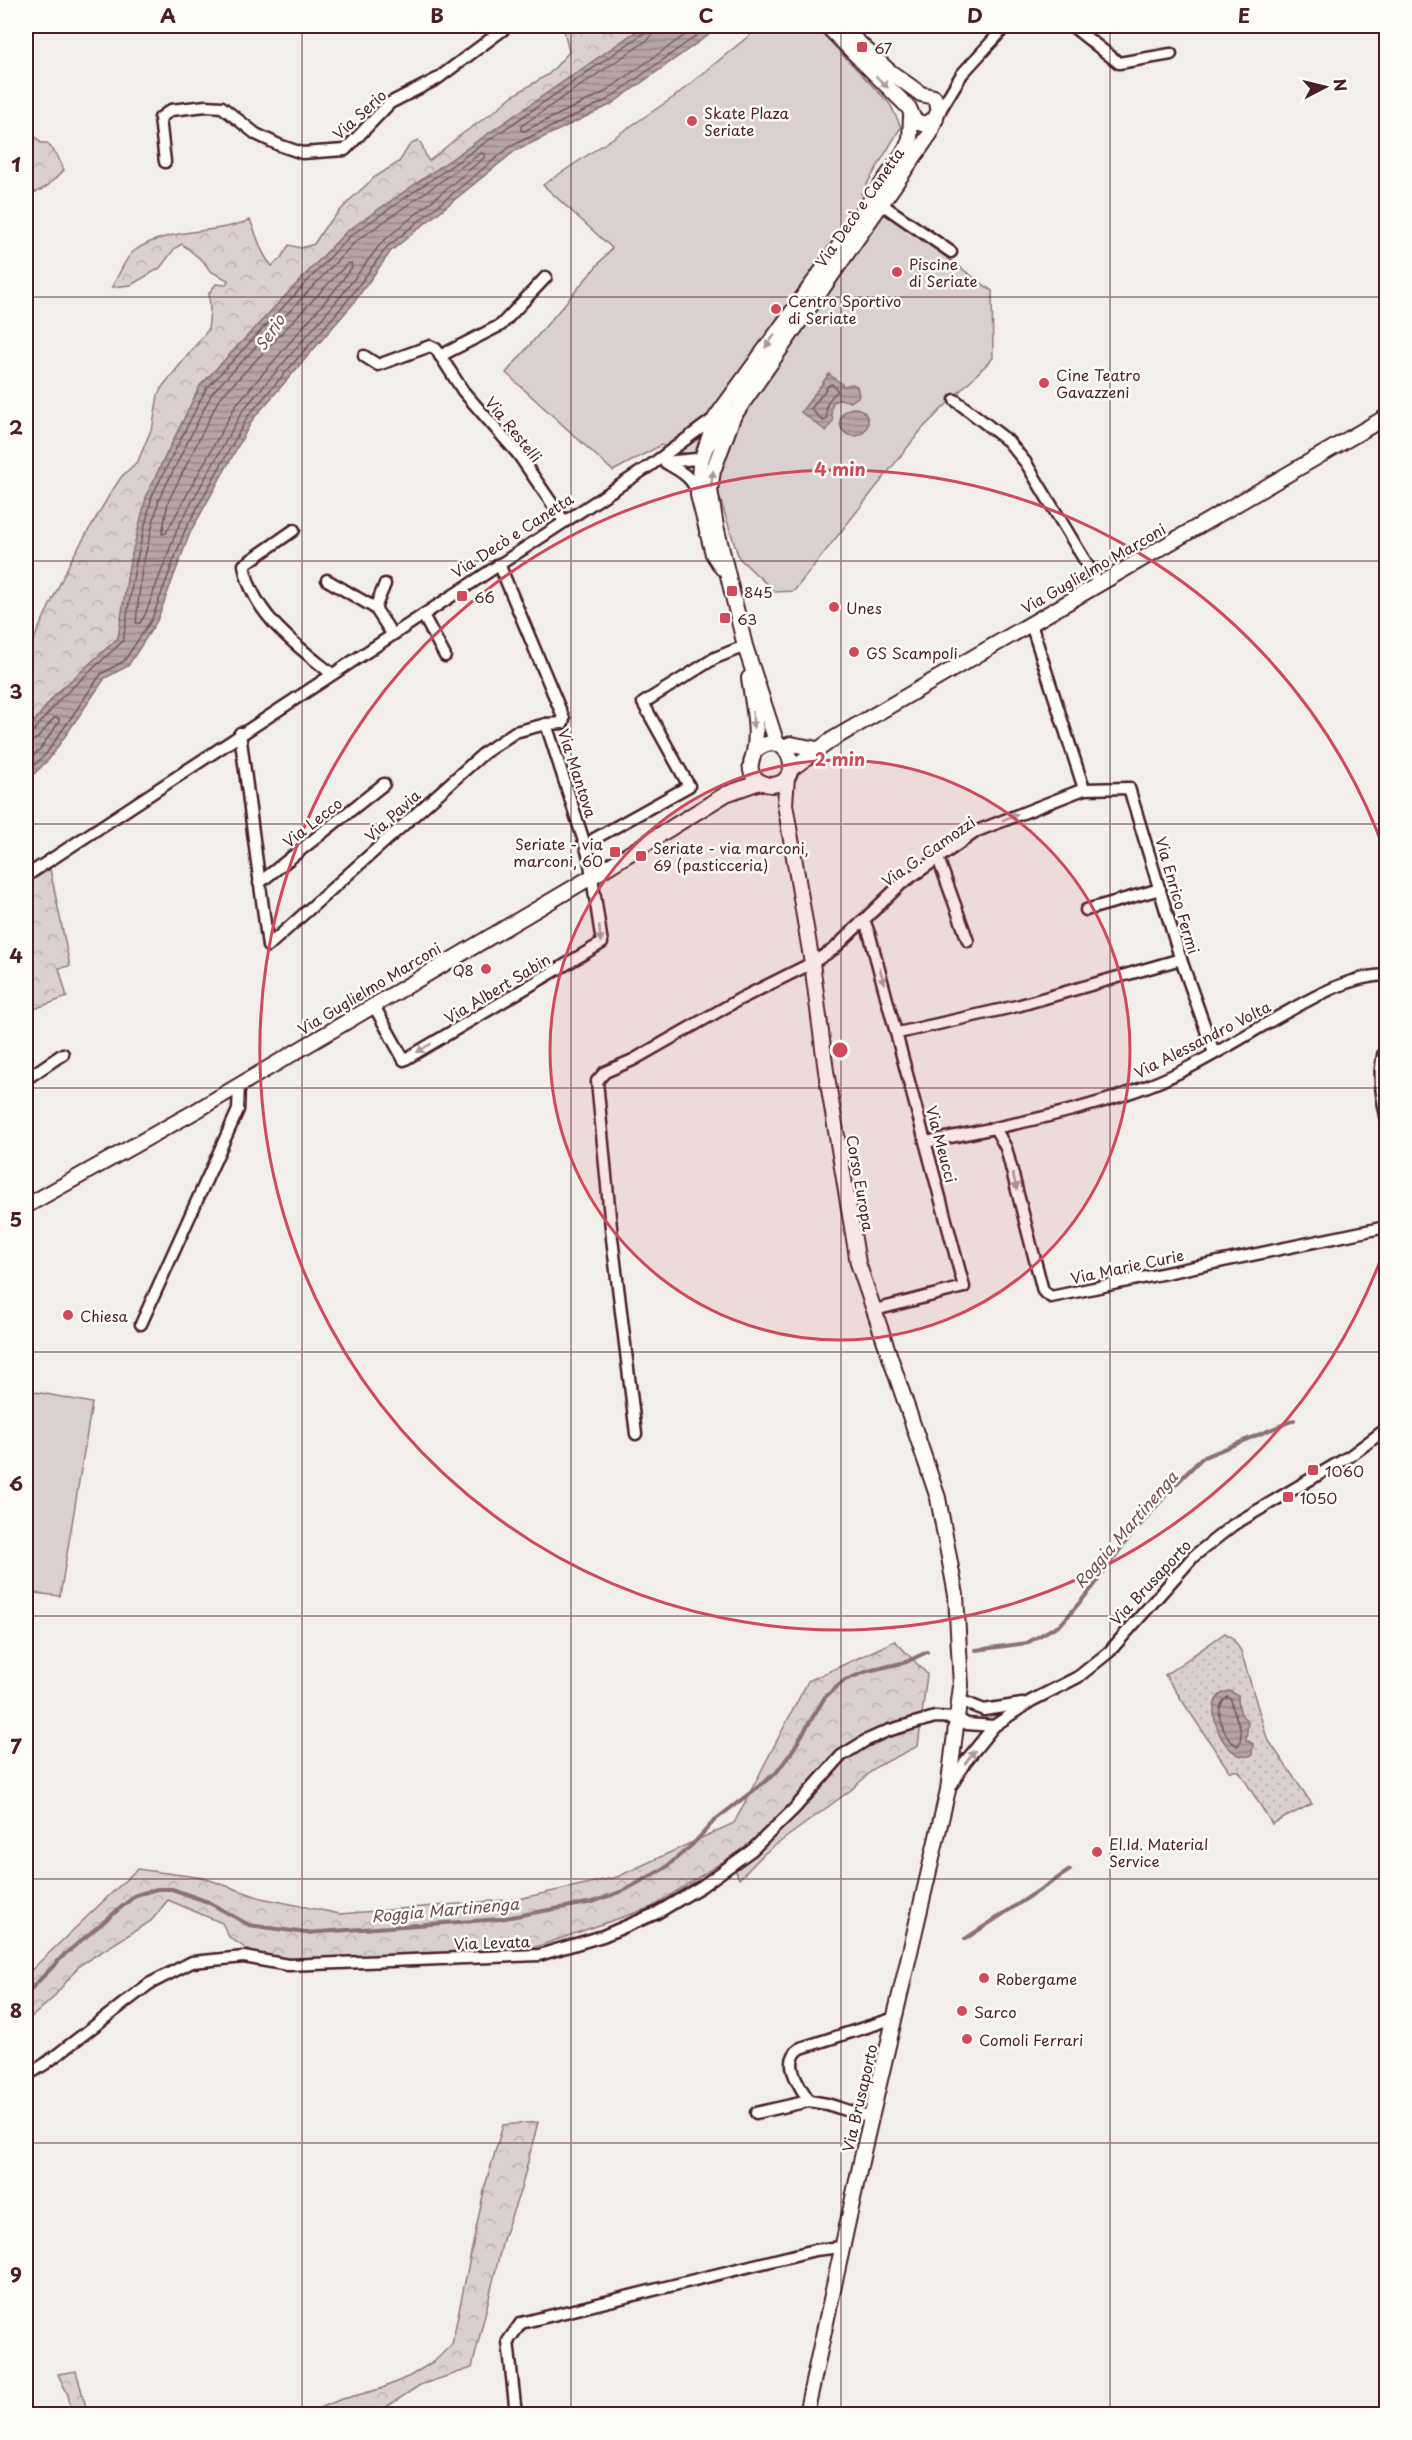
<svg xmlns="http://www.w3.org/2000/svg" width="1412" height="2440" font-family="'Playpen Sans',sans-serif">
	<defs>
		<pattern id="forest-crowns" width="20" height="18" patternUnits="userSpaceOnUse" patternTransform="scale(1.5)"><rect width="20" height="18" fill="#d9d0cf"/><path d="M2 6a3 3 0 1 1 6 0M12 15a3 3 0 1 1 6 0" fill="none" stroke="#bcb2b2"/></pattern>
		<pattern id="garden-dots" width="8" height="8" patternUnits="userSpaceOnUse" patternTransform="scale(1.5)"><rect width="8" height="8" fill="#d9d0cf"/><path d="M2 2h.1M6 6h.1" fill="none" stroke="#bcb2b2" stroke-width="1.8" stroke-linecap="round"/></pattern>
		<pattern id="water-rules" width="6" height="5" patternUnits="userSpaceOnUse" patternTransform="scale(1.5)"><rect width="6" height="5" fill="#b7a5a6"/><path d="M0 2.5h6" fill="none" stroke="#978687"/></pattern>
	</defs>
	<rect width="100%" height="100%" fill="#f2efeb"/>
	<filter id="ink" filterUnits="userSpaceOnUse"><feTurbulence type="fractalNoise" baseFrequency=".0167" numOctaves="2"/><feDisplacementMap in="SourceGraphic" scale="12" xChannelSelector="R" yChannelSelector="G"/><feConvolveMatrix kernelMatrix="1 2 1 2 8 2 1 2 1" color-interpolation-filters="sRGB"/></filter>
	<g filter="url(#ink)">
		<!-- forest -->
		<g fill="url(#forest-crowns)" stroke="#92787d" stroke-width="1.5">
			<path d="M563 26H644L346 232 200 386 147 494 118 639 56 694 26 732V656L71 560 110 494 122 476 138 461 153 425 158 395 163 386 208 330 210 310 209 293 216 284 226 285 228 280 210 271 204 262 182 244 175 248 160 268 131 285 112 287C118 277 125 258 134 251 168 227 213 235 250 220 258 237 260 253 272 266L281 258 289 245 301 248 314 244 325 227 351 199 375 177 399 162 409 146 418 140C425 145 423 155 429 161L458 137 496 110 512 96 549 74 569 52Z"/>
			<path d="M26 89 32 90 30 130 41 143H47L57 155 64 170C52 182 43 193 26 194Z"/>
			<polygon points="50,869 70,966 59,968 67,997 26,1012 26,884"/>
			<polygon points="895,1641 927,1674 918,1746 876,1767 851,1790 765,1853 739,1879 730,1857 652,1907 533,1948 295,1960 251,1952 229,1937 222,1923 168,1900 151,1921 80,1965 52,1999 26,2022 26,1975 137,1869 204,1878 261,1898 340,1914 518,1899 617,1877 734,1823 808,1681"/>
			<polygon points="538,2122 521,2189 504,2236 472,2368 420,2385 382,2410 356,2412 347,2414 306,2414 339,2400 380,2389 410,2376 436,2360 452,2344 485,2186 503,2125"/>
			<polygon points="76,2371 88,2414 72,2414 68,2395 58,2374"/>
		</g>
		<!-- garden -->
		<polygon fill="url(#garden-dots)" stroke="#92787d" stroke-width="1.5" points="1225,1633 1232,1637 1241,1651 1267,1738 1312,1804 1272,1824 1239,1771 1229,1771 1165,1675"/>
		<!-- pitch -->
		<g fill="#d9d0cf" stroke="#92787d" stroke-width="1.5">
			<polygon points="761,26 815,26 890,104 901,127 861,194 992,291 993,358 922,429 794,591 775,592 739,558 708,461 661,445 613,471 506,373 612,248 543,185 674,97"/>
			<polygon points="26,1390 92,1403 60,1596 26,1592"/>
		</g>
		<!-- water -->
		<g fill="url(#water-rules)" stroke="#8b6f75" stroke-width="1.5">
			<polygon points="644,26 721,26 610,105 515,151 391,251 352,305 253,419 190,533 157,621 128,666 105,678 50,758 26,782 26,732 56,694 118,638 129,566 147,494 200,386 346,232"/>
			<polygon points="829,374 844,386 852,384 857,386 859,396 851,402 840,399 833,402 831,410 833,421 826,431 801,412"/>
			<circle cx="854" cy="422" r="14"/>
			<path d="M1230 1691 1238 1696C1238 1705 1239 1715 1248 1721L1246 1740 1253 1744 1252 1755C1224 1767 1195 1694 1230 1691Z"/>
		</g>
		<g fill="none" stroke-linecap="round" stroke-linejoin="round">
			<!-- shore -->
			<g stroke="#76555c" stroke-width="1.5">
				<polyline points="654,26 653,33 649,39 521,126 521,130 524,131 603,93 698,26"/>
				<polygon points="481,153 485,154 484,158 382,242 341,296 243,410 178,527 145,615 140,623 136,623 142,568 159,499 212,393 355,242"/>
				<polygon points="351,263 352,267 334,291 236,405 166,533 162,534 168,502 219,399 347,264"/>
				<path d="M832 384 838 391C827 400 825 404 827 419L823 421 811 409 829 385Z"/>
				<polyline points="26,735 32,733 61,698 123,641 135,567 152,496 206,389 350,236 644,33 647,26"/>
				<polyline points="26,743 37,739 54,718 59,718 59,722 40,749 26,763"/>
				<polyline points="26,773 46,754 101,674 124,661 152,619 185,530 248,416 347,301 387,247 511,146 607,100 710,26"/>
				<path d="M1228 1697 1231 1699C1232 1716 1247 1730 1238 1746 1223 1739 1211 1707 1228 1697Z"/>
			</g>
			<!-- stream -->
			<g stroke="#8b6f75" stroke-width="4">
				<polyline points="976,1650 1027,1643 1062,1623 1093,1587 1123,1545 1172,1488 1202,1458 1294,1420"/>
				<polyline points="965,1939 1070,1870"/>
				<polyline points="26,1994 65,1954 136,1895 157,1889 172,1889 208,1902 249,1925 306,1933 500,1919 593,1902 625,1890 665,1868 693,1844 715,1820 776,1773 791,1753 825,1697 845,1680 868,1671 906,1662 927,1652"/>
			</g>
			<!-- street casing -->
			<g stroke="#4a1f2b" stroke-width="15">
				<g id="street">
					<polyline points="1072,26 1119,63 1171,54"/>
					<polyline points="939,112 962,74 1006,26"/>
					<polyline points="165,162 160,118 171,110 206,106 222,107 256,134 279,145 302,153 345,150 390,103 437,79 508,26"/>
					<polyline points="880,203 951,252"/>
					<polyline points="364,356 378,365 430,346 436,349 463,391 518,454 564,521"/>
					<polyline points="440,356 501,325 546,277"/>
					<polyline points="955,400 1008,441 1026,463 1099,584"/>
					<polyline points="665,462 696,459 703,455 731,413"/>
					<path d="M666 463C680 471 691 476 697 492"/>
					<path d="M294 530 244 565C252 614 296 645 332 674"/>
					<polyline points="327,580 375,608 392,634"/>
					<polyline points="375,608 385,584"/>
					<polyline points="423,615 445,656"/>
					<polyline points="1031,624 1084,789"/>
					<polyline points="240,733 268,946"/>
					<polyline points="594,839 689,786 643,703 715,658 745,646"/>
					<polyline points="938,858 968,941"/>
					<polyline points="26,876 651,465 716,417"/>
					<polyline points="259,883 384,784"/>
					<polyline points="1086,910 1160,889"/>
					<polyline points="862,921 866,925 870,936 964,1287 875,1310"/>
					<polyline points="268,946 484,753 515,732 546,724"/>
					<polyline points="373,1004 404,1060 602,943 589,857 546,724 563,723 564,719 499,564"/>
					<polyline points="898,1033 1017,1006 1181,959"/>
					<path d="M1386 1046C1377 1068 1381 1093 1386 1116"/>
					<polyline points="26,1079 63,1054"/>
					<polyline points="995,1128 1006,1148 1043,1291 1051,1297 1386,1227"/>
					<path d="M926 1142C1000 1127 1077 1113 1148 1086 1195 1068 1240 1038 1285 1013 1316 996 1350 976 1386 975"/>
					<polyline points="141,1324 238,1110 239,1084"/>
					<polyline points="636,1434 612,1238 597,1081 605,1072 633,1060 740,999 812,963 834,949 901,884 977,831 1084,789 1129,788 1179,954 1214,1053"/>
					<polyline points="959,1700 984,1710 1022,1704"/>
					<polyline points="950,1788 965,1762 994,1726 1031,1701 1078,1677 1109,1652 1194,1556 1233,1525 1350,1456 1386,1429"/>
					<polyline points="26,2076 45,2064 149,1984 192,1962 244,1957 288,1965 539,1955 603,1936 657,1913 702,1886 752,1850 794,1809 841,1756 865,1741 887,1731 935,1717 957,1718 967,1724 994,1726"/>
					<polyline points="756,2113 809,2101"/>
					<path d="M871 2118 827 2104 809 2101C799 2085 781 2061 801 2048L895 2018"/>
					<polyline points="516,2414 508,2341 521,2323 815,2250 842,2247"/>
				</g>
			</g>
			<!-- secondary casing -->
			<g stroke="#4a1f2b" stroke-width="18">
				<g id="secondary">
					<polyline points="827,26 909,108 914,120 923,124 936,119"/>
					<polyline points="722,568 713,554 698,495 700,464 716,417 826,265 906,149 910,139 911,117"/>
					<path d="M749 678C752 699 759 730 754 752 752 761 747 769 755 778 759 782 766 785 772 785 809 782 786 721 754 752"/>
					<polyline points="777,744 745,646 716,526 710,490 713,471 733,417 930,134 939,108 934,97 921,94 889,71 841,26"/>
					<polyline points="783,747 791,744 817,749"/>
					<polyline points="791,769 833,739 1386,417"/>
					<polyline points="787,777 785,804 812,963 826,1071 858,1263 938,1498 956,1595 961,1686 948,1790 864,2148 806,2414"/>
					<polyline points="26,1206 194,1112 593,876 726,794 760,782"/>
				</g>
			</g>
			<!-- street -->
			<use href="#street" stroke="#fdfcf7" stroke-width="10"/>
			<!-- secondary -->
			<use href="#secondary" stroke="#fdfcf7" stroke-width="14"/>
		</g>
		<!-- one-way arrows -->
		<defs><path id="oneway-solid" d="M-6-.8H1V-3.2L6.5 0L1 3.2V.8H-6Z" transform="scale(1.5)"/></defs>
		<g fill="#ac999b">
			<use href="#oneway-solid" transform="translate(882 82) rotate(44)"/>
			<use href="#oneway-solid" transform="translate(770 341) rotate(126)"/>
			<use href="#oneway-solid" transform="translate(712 479) rotate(-81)"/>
			<use href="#oneway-solid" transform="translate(753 720) rotate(87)"/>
			<use href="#oneway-solid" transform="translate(1010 817) rotate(-23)"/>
			<use href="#oneway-solid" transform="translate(600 934) rotate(85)"/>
			<use href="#oneway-solid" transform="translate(882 976) rotate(74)"/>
			<use href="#oneway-solid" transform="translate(424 1048) rotate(149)"/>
			<use href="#oneway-solid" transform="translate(1015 1182) rotate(76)"/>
			<use href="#oneway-solid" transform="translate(970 1757) rotate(-53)"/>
		</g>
	</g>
	<!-- grid -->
	<path fill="none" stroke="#4a1f2b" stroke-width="1.5" stroke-opacity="0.55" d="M302 26V2414M571 26V2414M841 26V2414M1110 26V2414M26 297H1386M26 561H1386M26 824H1386M26 1088H1386M26 1352H1386M26 1616H1386M26 1879H1386M26 2143H1386"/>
	<!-- distance rings -->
	<circle cx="840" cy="1050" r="290" fill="#d1495b" fill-opacity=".12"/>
	<g fill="none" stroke="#d1495b" stroke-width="3">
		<circle cx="840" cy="1050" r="290"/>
		<path d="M1385 1248A580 580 0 1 1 1385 852"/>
	</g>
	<!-- markers -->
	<g fill="#d1495b" stroke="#fdfcf7" stroke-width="2">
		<rect x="856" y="41" width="12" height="12" rx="3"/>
		<circle cx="692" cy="121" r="6"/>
		<circle cx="897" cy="272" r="6"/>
		<circle cx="776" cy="309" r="6"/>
		<circle cx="1044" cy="383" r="6"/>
		<rect x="726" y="585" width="12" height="12" rx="3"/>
		<rect x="456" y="590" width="12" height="12" rx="3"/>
		<circle cx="834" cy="607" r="6"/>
		<rect x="719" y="612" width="12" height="12" rx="3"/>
		<circle cx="854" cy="652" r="6"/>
		<rect x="609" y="846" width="12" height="12" rx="3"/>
		<rect x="635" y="850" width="12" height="12" rx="3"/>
		<circle cx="486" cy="969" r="6"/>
		<circle cx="68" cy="1315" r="6"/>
		<rect x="1307" y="1464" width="12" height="12" rx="3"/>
		<rect x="1282" y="1491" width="12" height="12" rx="3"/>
		<circle cx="1097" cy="1852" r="6"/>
		<circle cx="984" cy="1978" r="6"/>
		<circle cx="962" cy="2011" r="6"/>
		<circle cx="967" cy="2039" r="6"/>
	</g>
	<g text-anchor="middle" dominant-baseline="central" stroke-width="5" stroke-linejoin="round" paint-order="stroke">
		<!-- poi labels -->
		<g font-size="15" fill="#4a1f2b" stroke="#fdfcf7" text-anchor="start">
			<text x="874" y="47">67</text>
			<text x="704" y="112">Skate Plaza<tspan x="704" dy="17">Seriate</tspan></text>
			<text x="909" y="263">Piscine<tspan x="909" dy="17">di Seriate</tspan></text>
			<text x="788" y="300">Centro Sportivo<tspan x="788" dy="17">di Seriate</tspan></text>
			<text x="1056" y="374">Cine Teatro<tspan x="1056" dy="17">Gavazzeni</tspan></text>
			<text x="744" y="591">845</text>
			<text x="474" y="596">66</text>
			<text x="846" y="607">Unes</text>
			<text x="737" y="618">63</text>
			<text x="866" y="652">GS Scampoli</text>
			<text x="603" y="843" text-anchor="end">Seriate - via<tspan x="603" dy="17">marconi, 60</tspan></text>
			<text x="653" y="847">Seriate - via marconi,<tspan x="653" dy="17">69 (pasticceria)</tspan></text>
			<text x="474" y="969" text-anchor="end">Q8</text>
			<text x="80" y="1315">Chiesa</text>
			<text x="1325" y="1470">1060</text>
			<text x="1300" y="1497">1050</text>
			<text x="1109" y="1843">El.Id. Material<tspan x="1109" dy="17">Service</tspan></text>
			<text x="996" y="1978">Robergame</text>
			<text x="974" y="2011">Sarco</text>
			<text x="979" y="2039">Comoli Ferrari</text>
		</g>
		<!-- street labels -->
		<g font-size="15" fill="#4a1f2b" stroke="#fdfcf7">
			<text transform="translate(359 114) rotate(-42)">Via Serio</text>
			<text transform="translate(859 207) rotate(-55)">Via Decò e Canetta</text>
			<text transform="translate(514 429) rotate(51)">Via Restelli</text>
			<text transform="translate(512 535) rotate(-33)">Via Decò e Canetta</text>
			<text transform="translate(1093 568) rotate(-30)">Via Guglielmo Marconi</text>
			<text transform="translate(578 773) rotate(72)">Via Mantova</text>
			<text transform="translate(392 815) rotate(-42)">Via Pavia</text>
			<text transform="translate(312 822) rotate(-38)">Via Lecco</text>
			<text transform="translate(928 851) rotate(-35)">Via G. Camozzi</text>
			<text transform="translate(1178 895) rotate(74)">Via Enrico Fermi</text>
			<text transform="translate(369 988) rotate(-31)">Via Guglielmo Marconi</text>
			<text transform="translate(497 988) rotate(-31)">Via Albert Sabin</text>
			<text transform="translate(1202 1039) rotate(-27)">Via Alessandro Volta</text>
			<text transform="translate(942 1144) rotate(75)">Via Meucci</text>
			<text transform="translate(861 1183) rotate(80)">Corso Europa</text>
			<text transform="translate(1127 1266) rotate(-12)">Via Marie Curie</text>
			<text transform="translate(1150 1582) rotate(-47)">Via Brusaporto</text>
			<text transform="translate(492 1942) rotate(-2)">Via Levata</text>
			<text transform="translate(859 2098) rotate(-77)">Via Brusaporto</text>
		</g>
		<!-- water labels -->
		<g font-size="16" font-style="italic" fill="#704e56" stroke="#fdfcf7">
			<text transform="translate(269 332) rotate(-56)">Serio</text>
			<text transform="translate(1125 1529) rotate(-49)">Roggia Martinenga</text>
			<text transform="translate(445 1909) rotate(-5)">Roggia Martinenga</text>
		</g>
	</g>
	<circle cx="840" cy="1050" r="9" fill="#d1495b" stroke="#fdfcf7" stroke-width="3"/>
	<g font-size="18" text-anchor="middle" font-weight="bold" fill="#d1495b" stroke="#fdfcf7" stroke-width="5" stroke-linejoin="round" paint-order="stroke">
		<text x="840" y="476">4 min</text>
		<text x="840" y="766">2 min</text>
	</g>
	<!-- margin -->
	<rect width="1412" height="2440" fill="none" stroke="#fdfcf7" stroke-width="66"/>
	<!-- north arrow -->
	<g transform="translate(1325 87) rotate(83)" stroke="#fdfcf7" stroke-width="4.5" paint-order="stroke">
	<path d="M0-4.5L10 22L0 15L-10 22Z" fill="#4a1f2b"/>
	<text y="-9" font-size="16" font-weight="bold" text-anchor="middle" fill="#4a1f2b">N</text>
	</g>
	<rect x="33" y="33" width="1346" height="2374" fill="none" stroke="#4a1f2b" stroke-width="2"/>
	<g font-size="20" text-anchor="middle" font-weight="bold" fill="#4a1f2b">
		<text x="168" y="23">A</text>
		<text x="437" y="23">B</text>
		<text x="706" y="23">C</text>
		<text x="975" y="23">D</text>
		<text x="1244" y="23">E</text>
		<text x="16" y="172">1</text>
		<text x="16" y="435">2</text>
		<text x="16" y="699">3</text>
		<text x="16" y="963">4</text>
		<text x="16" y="1227">5</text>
		<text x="16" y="1491">6</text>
		<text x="16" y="1754">7</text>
		<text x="16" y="2018">8</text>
		<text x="16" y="2282">9</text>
	</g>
</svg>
